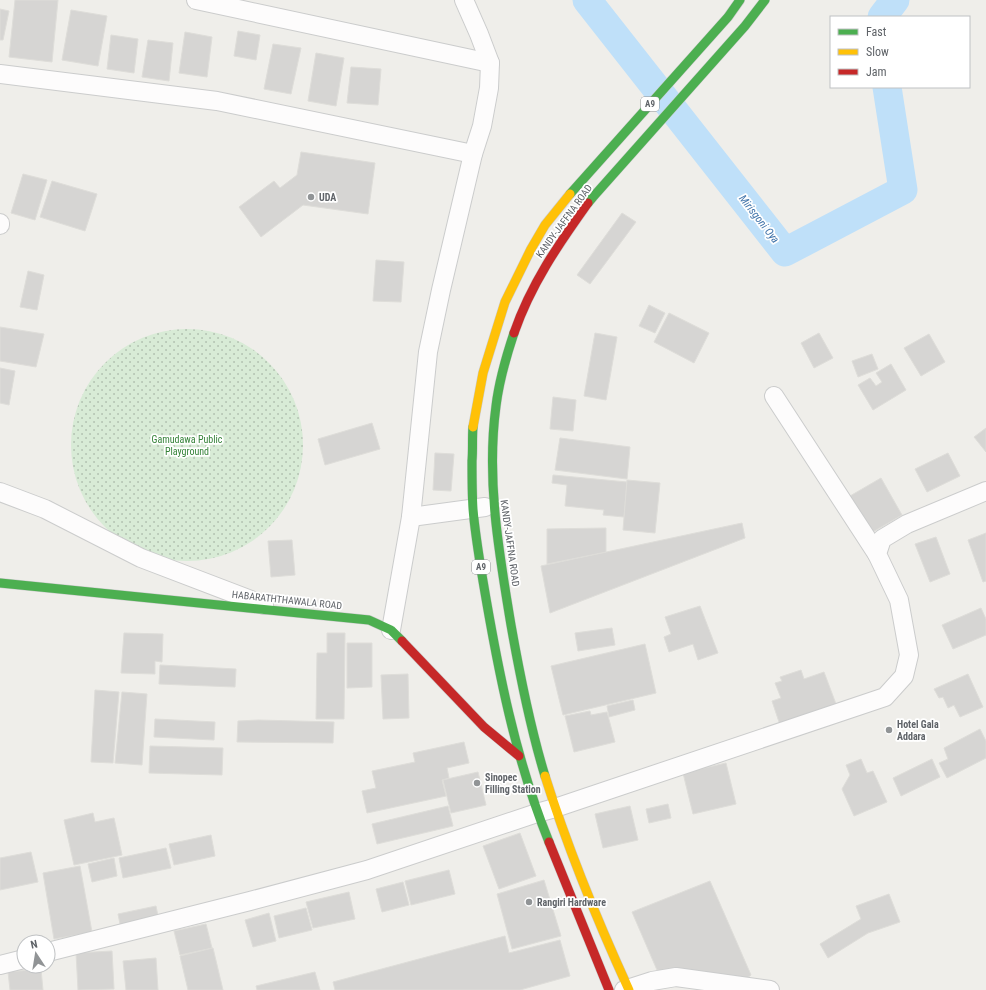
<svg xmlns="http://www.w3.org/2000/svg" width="986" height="990" font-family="'Roboto Condensed',sans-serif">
	<defs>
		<pattern id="park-dots" width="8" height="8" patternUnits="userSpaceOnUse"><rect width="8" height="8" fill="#d8ebd6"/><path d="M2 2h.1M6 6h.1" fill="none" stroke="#b2c2b1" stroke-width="1.8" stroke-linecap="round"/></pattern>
	</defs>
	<rect width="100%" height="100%" fill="#efeeea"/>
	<!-- park -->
	<circle fill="url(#park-dots)" cx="187" cy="445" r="116"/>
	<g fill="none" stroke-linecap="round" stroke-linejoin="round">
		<!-- river -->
		<g stroke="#bfe0f9" stroke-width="29">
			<polyline points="587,0 785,252 903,190 887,87"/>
			<polyline points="882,17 895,0"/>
		</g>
	</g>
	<!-- building -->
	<g fill="#d6d5d3" stroke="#deddd9">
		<polygon points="15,0 58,0 52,62 9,57"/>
		<polygon points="0,9 9,11 3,40 0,40"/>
		<polygon points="71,10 107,16 98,66 62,60"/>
		<polygon points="238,31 260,35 256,60 234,56"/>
		<polygon points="185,32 212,37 207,77 179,73"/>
		<polygon points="111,35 138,39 134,73 107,69"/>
		<polygon points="148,40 173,43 169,81 142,77"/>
		<polygon points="273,44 301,48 291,94 264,89"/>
		<polygon points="316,53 344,58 336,106 308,101"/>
		<polygon points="351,67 381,69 378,105 347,103"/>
		<polygon points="301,152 375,163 368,214 303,205 261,237 239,207 274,181 280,188 297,175"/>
		<polygon points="23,174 47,180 35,220 11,213"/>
		<polygon points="52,181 97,194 85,231 40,217"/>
		<polygon points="622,213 636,222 590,284 577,275"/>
		<polygon points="376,260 404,262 401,302 373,301"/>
		<polygon points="28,271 44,275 37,310 20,307"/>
		<polygon points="649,305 665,313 655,333 639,326"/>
		<polygon points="669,313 709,333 694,363 654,342"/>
		<polygon points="0,327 44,334 36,367 0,361"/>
		<polygon points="595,333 617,337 606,400 584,396"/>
		<polygon points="819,333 833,358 814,368 801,343"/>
		<polygon points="929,334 945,362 921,376 904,348"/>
		<polygon points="872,354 878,369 858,377 852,361"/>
		<polygon points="891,364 906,390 873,410 858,385 870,378 876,386 882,382 876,373"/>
		<polygon points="0,368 15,371 9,405 0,403"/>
		<polygon points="553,397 576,400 573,431 550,429"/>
		<polygon points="372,423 380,449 325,465 318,439"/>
		<polygon points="986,428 986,452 974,437"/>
		<polygon points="560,438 630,447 627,479 555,470"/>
		<polygon points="435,453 454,454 451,491 433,490"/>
		<polygon points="948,453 960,476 927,492 915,469"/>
		<polygon points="553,475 627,482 624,517 603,515 604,510 565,506 567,485 552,483"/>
		<polygon points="881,478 902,515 871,533 850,496"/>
		<polygon points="627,480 660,483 655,533 623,530"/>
		<polygon points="742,523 745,538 550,613 541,566"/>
		<polygon points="606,528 606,552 547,564 547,529"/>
		<polygon points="986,533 986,581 983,582 968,540"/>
		<polygon points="936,537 950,574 930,582 915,544"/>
		<polygon points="292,540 295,575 271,577 268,541"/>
		<polygon points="700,606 718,653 698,660 693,644 669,652 664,637 671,634 665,617"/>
		<polygon points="981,608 986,619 986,635 953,649 942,625"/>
		<polygon points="612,628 615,645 578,651 575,633"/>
		<polygon points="124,633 163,634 162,662 155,661 155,674 121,673"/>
		<polygon points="327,633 345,633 344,719 316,719 317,653 327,653"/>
		<polygon points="347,643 372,643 372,687 347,688"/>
		<polygon points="645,644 656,693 563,715 551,666"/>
		<polygon points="160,665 236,669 235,687 159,684"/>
		<polygon points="801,670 804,679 824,672 836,704 780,725 772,701 781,698 775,683 782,681 780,677"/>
		<polygon points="408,674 409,718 383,719 381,675"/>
		<polygon points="968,674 983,707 960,717 954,705 948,708 943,697 939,698 934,689"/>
		<polygon points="95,690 119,692 113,763 91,762"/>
		<polygon points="122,692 147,694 142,765 115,763"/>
		<polygon points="633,700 635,710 609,717 607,706"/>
		<polygon points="590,711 591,715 607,712 615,742 574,752 565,716"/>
		<polygon points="155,719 215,722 214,740 154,737"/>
		<polygon points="258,720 334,722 333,743 237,742 238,721"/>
		<polygon points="980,729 986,741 986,758 947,778 939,763 948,759 944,748"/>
		<polygon points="464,742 469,763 447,768 449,778 442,780 446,796 367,813 362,791 376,788 372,771 415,762 413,753"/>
		<polygon points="150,746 223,748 222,775 149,773"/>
		<polygon points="861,759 867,773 873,771 887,802 854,816 842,789 850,775 846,765"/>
		<polygon points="932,759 940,777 901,796 893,778"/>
		<polygon points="726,763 736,804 693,814 683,773"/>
		<polygon points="478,772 486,805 451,813 443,780"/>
		<polygon points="668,804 671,818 649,823 646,809"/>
		<polygon points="448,806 453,826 377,844 372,824"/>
		<polygon points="630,806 638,840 603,848 595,814"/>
		<polygon points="93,813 95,822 114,818 122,855 74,865 64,820"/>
		<polygon points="520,833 536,876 499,889 483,846"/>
		<polygon points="211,835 215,856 174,865 169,844"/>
		<polygon points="166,848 171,868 123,878 119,858"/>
		<polygon points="31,852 38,882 0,890 0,858"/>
		<polygon points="114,858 117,876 92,882 88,864"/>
		<polygon points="80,866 92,932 54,939 43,873"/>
		<polygon points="449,870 455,894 411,905 405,881"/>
		<polygon points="544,880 561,936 512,949 497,894"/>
		<polygon points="710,881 751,975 741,983 657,970 632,912"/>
		<polygon points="403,882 409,905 382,912 376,889"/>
		<polygon points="349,892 355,919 313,928 306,902"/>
		<polygon points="889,894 900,922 868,933 828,958 820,944 861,919 856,906"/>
		<polygon points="156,906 159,921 121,929 118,914"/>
		<polygon points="306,908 312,930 279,938 274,916"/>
		<polygon points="269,913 276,941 253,947 245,920"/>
		<polygon points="206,924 212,948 180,955 174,931"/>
		<polygon points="505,936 509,953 560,940 570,976 520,990 335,990 333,982"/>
		<polygon points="213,948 223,990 188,990 180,956"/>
		<polygon points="112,951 114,989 78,990 76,953"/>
		<polygon points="156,958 158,990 126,990 123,961"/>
		<polygon points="41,969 43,990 10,990 8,972"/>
		<polygon points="315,972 320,990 257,990 256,986"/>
	</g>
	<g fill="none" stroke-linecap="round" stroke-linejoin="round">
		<!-- street casing -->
		<g stroke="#cbcccc" stroke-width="20">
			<g id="street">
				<polyline points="196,0 490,63"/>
				<polyline points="0,74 217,101 473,154"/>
				<polyline points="0,225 0,223"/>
				<polyline points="774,396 877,554"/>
				<polyline points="0,492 45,509 141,558 264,605"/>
				<polyline points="411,517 485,507"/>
				<polyline points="391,630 411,517 428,352 441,290 473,154 482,126 489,88 490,63 479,34 464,0"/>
				<polyline points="48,952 250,901 367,870 537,813 555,808 885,697 904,676 909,655 899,600 877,554 882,539 907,524 986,491"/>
				<polyline points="0,965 24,959"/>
				<polyline points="624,990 652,981 676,977 770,990"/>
			</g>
		</g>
		<!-- fast casing -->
		<g stroke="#cacacb" stroke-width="10">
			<g id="fast">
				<polyline points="570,194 728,17 740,0"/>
				<polyline points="588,203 593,197 745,26 765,0"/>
				<path d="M514 333C506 357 499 381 496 406 486 480 499 553 511 625 520 676 530 727 545 776"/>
				<path d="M473 427C472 438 473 450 472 461 472 477 472 493 473 509 475 533 479 557 483 581 498 670 515 758 549 842"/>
				<polyline points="0,583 369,620 391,630 402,641"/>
			</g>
		</g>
		<!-- slow casing -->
		<g stroke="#cacacb" stroke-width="10">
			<g id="slow">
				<polyline points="473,427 483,373 505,302 531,249 545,225 570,194"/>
				<path d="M545 776C568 849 597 920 629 990"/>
			</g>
		</g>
		<!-- jam casing -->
		<g stroke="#cacacb" stroke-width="10">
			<g id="jam">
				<path d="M514 333C531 284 558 245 588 203"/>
				<polyline points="402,641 484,727 519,756"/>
				<polyline points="549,842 609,990"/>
			</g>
		</g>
		<!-- street -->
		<use href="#street" stroke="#fdfcfc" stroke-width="18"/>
		<!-- fast -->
		<use href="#fast" stroke="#4caf50" stroke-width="9"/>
		<!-- slow -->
		<use href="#slow" stroke="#ffc107" stroke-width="9"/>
		<!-- jam -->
		<use href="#jam" stroke="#c62828" stroke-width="9"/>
	</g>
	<!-- markers -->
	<g fill="#919496" stroke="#fff" stroke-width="1.5">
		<circle cx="311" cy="197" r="4"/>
		<circle cx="889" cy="730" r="4"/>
		<circle cx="477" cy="783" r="4"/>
		<circle cx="529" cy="902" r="4"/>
	</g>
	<g text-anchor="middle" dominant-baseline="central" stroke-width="3.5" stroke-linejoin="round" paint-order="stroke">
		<!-- shield labels -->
		<g fill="#fff" stroke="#8f9295" stroke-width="1">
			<rect x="641" y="97" width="18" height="14" rx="3"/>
			<rect x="472" y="560" width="18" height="14" rx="3"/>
		</g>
		<g font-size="9" font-weight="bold" fill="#5f6368">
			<text x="650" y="104">A9</text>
			<text x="481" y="567">A9</text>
		</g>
		<!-- poi labels -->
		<g font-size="10" font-weight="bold" fill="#5f6368" stroke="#fff" text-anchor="start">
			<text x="319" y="197">UDA</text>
			<text x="897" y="724">Hotel Gala<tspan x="897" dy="12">Addara</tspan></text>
			<text x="485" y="777">Sinopec<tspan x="485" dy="12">Filling Station</tspan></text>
			<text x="537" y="902">Rangiri Hardware</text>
		</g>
		<!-- street labels -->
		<g font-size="10" fill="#5f6368" stroke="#fff">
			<text transform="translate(564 221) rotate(-54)">KANDY-JAFFNA ROAD</text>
			<text transform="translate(510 543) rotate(82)">KANDY-JAFFNA ROAD</text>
			<text transform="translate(287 600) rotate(6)">HABARATHTHAWALA ROAD</text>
		</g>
		<!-- park labels -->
		<g font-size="10" fill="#348238" stroke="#fff">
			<text x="187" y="439">Gamudawa Public<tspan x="187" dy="12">Playground</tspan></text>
		</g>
		<!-- water labels -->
		<g font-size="11" font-style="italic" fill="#4174aa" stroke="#fff">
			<text transform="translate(759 219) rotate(52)">Mirisgoni Oya</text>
		</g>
	</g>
	<!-- legend -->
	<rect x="830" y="16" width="140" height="72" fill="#ffffff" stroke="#bfc1c3"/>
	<rect x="838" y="29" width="20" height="6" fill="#4caf50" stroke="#bfc1c3"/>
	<text x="866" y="36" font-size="12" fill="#5f6368">Fast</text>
	<rect x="838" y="49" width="20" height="6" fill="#ffc107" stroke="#bfc1c3"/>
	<text x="866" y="56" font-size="12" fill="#5f6368">Slow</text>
	<rect x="838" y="69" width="20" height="6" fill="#c62828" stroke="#bfc1c3"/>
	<text x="866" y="76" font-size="12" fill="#5f6368">Jam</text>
	<!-- north arrow -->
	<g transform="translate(36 954) rotate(348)"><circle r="19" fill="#ffffff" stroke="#bfc1c3"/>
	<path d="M0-3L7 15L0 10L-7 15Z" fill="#919496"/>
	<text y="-6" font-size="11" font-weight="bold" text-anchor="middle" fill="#5f6368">N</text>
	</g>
</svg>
